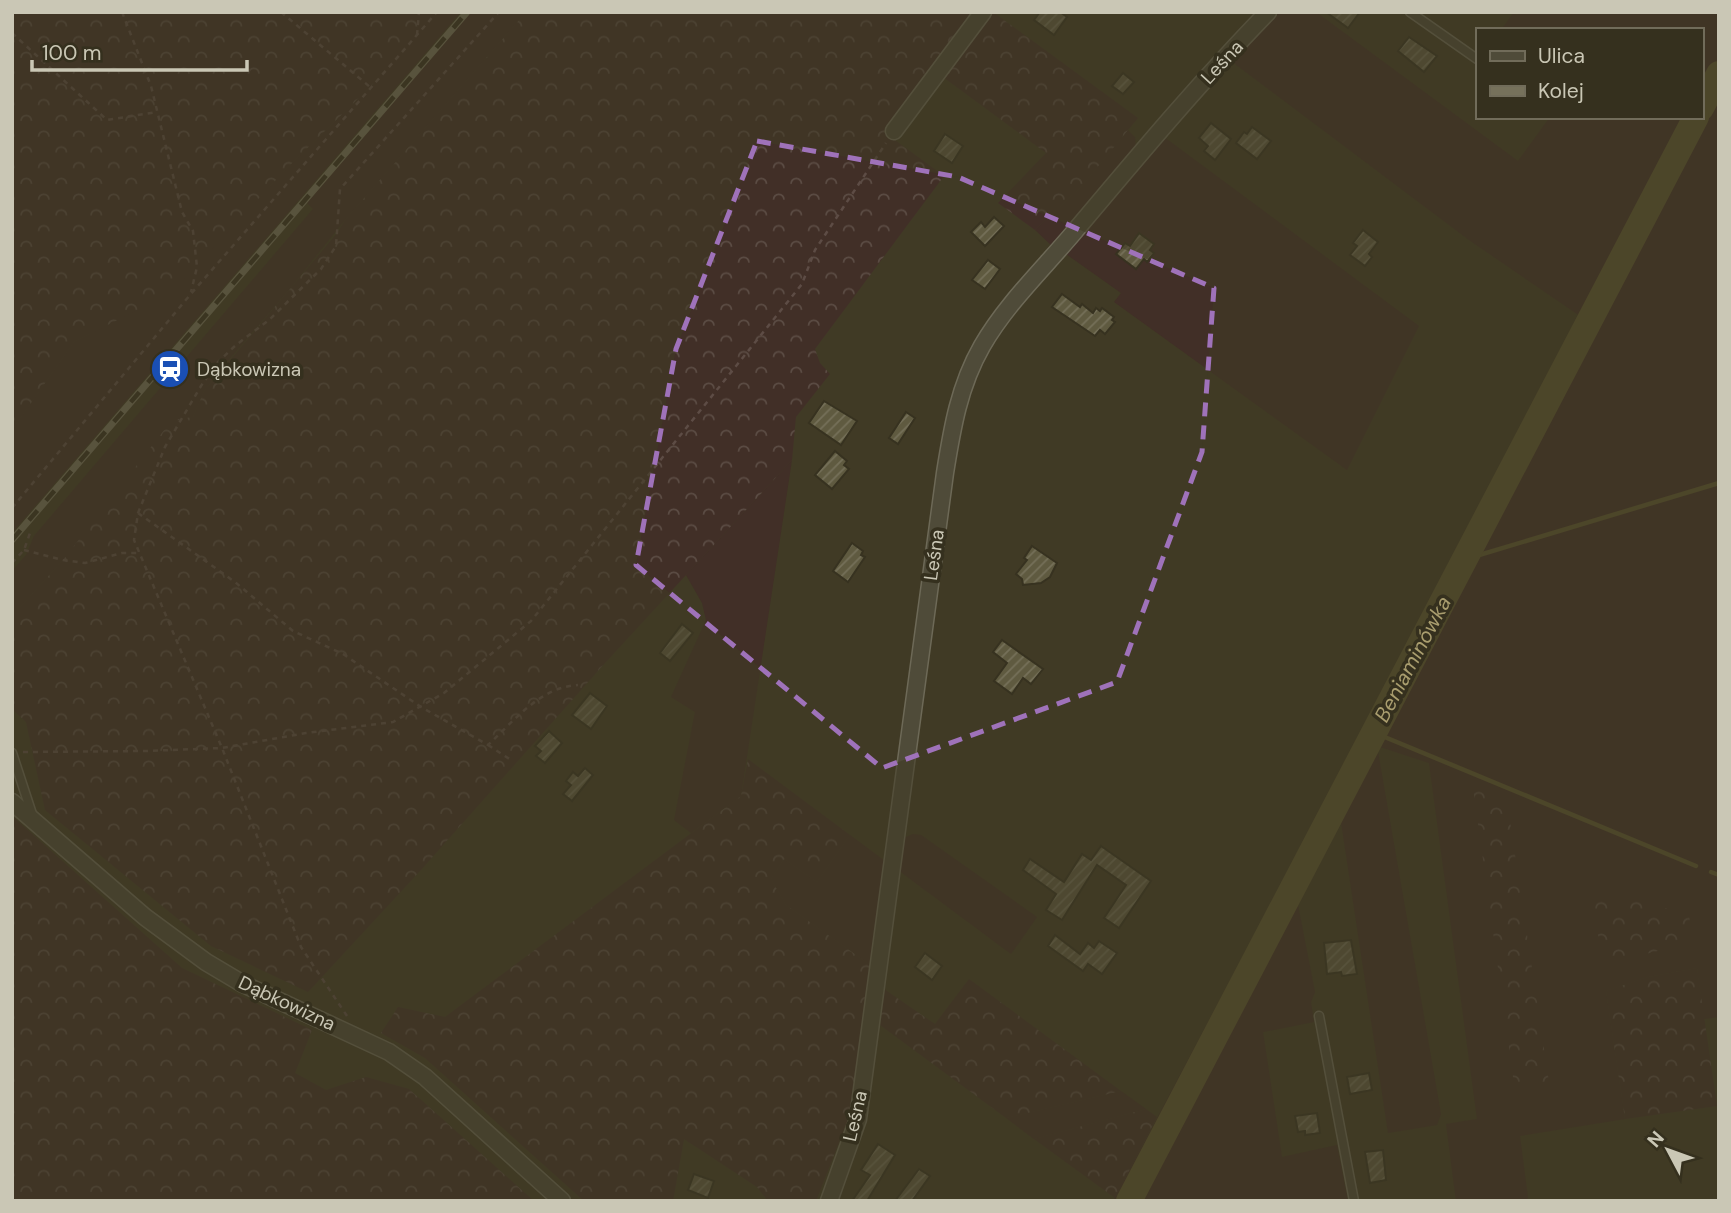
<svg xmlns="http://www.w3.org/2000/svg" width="1731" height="1213" font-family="'DM Sans',sans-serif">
	<defs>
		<pattern id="forest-crowns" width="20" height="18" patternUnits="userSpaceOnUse" patternTransform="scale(1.75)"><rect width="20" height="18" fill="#412f27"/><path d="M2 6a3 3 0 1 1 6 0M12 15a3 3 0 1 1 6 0" fill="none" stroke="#5b4c44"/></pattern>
		<pattern id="building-hatch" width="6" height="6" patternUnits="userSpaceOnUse" patternTransform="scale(1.75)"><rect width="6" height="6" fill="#5f5a40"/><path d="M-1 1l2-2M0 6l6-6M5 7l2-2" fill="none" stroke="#757059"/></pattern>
	</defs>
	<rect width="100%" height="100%" fill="#403a25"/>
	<!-- grass -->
	<g fill="#412f27">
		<polygon points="435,12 461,12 12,533 12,430 74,342 171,292 287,168 370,87"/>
		<polygon points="471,12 526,12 345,220 293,285 227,362 204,391 193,417 12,616 12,571 26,555 34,536 313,209 307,203"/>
		<polygon points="1276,12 1316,12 1518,161 1550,117 1701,117 1701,30 1501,30 1514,12 1517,15 1520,12 1719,12 1719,1017 1704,1019 1697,968 1648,977 1606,991 1625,1119 1520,1136 1528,1198 1524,1201 1456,1201 1446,1124 1477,1119 1429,763 1377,746 1441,1114 1437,1125 1388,1133 1341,822 1298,905 1315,992 1311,1002 1314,1022 1263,1032 1282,1157 1337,1145 1348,1201 1113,1201 1359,738 1580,316 1469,240 1235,64 1232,59"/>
		<polygon points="1128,130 1135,137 1136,151 1053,247 1035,230 1081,187"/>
		<polygon points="1164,137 1419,326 1347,470 1114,302 1121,293 1066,254"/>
		<polygon points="792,460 741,796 691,833 674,820 695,712 671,697 706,620 702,603 686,575"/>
		<polygon points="913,834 921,835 1037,917 1011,954 898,870 904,838"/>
		<polygon points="850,835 885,861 873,967 786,905 771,879 784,859 817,882"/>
		<polygon points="1121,1091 1146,1109 1034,1139 1006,1118"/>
	</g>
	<!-- forest -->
	<g fill="url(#forest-crowns)">
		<polygon points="12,12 436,12 370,87 287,168 171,293 74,342 12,430"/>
		<polygon points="526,12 974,12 884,132 944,176 815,349 820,363 830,374 796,417 792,460 605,663 420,871 308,992 211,946 45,810 26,722 12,709 12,616 63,560 172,420 193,417 204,391 337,233 345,220"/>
		<polygon points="989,12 993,12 1138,118 1081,187 1035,230 998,203 1046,153 943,77"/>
		<polygon points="748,759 850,835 817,882 784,859 771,879 786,905 873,967 851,1112 816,1201 768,1201 757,1187 684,1139 673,1201 584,1201 425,1058 381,1033 398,1007 445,1017 741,796"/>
		<polygon points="1472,780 1506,794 1549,1082 1514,1084"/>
		<polygon points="12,816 182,968 312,1030 295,1073 326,1090 366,1077 409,1089 534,1201 12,1201"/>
		<polygon points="1613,899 1645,902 1689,915 1693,942 1630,958 1602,960 1593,902"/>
		<polygon points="1697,968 1717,1106 1625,1119 1606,991 1648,977"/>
		<polygon points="969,979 1121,1091 1006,1118 880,1025 884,989 935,1024"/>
		<polygon points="1146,1109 1157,1117 1115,1198 1034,1139"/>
	</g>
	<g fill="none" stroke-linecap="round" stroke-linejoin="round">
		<!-- stream -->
		<g stroke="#5c542f" stroke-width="4.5">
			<polyline points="1466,559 1719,483"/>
			<polyline points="1375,733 1696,866"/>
			<polyline points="1711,872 1719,875"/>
		</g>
		<!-- river -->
		<g stroke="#5c542f" stroke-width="26">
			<polyline points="1701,108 1719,74"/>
			<polyline points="1129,1201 1696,117"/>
		</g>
	</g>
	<!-- building -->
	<g fill="url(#building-hatch)" stroke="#373220" stroke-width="2">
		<polygon points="1040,12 1060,12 1067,17 1054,35 1034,20"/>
		<polygon points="1326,12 1360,12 1348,28"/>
		<polygon points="1409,37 1437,56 1424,72 1398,51"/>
		<polygon points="1123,73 1134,82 1123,94 1112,86"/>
		<polygon points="1211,123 1231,139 1215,160 1204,151 1208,146 1199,138"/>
		<polygon points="1252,127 1271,141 1257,159 1236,143 1244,132 1247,134"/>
		<polygon points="945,134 963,146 952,163 934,151"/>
		<polygon points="994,217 1004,226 985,246 971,232 981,222 985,227"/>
		<polygon points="1363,230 1378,242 1369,254 1372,257 1365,266 1350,255 1357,246 1353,243"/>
		<polygon points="1139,233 1154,244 1150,250 1154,253 1147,262 1144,259 1136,269 1116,254 1125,243 1130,246"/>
		<polygon points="988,260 1000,269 985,289 972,280"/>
		<polygon points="1062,294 1080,307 1082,304 1093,313 1096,308 1100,311 1102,308 1114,317 1112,320 1115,322 1105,334 1100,330 1095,336 1052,307"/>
		<polygon points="824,401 857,421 841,445 809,423"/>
		<polygon points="906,412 915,418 898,444 889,438"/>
		<polygon points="835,451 847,461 844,465 849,469 832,489 815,475"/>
		<polygon points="852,543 863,551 861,555 865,557 848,582 833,571"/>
		<polygon points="1032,546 1057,563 1050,577 1041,583 1023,585 1022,579 1016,574 1027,560 1024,558"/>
		<polygon points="682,624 693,633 670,661 660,653"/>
		<polygon points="1002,640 1043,669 1031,684 1023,678 1012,694 994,681 1007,663 993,652"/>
		<polygon points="590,693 607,706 591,729 572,715"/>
		<polygon points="549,731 562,743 545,763 536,756 541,751 535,746"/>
		<polygon points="585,768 593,775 572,801 563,794 571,785 566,781 573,772 578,776"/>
		<polygon points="1101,846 1151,881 1119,928 1104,918 1126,885 1097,865 1062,920 1046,910 1056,894 1023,870 1030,859 1064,882 1082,854 1091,860"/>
		<polygon points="1055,935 1080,954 1088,943 1094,948 1099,941 1117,953 1102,974 1088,964 1083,971 1048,946"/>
		<polygon points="1351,940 1357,974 1342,976 1341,972 1327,974 1324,943"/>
		<polygon points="925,953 942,966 932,980 915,967"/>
		<polygon points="1369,1073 1372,1090 1350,1094 1347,1077"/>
		<polygon points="1317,1113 1320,1133 1305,1135 1305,1131 1298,1132 1295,1116"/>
		<polygon points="878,1144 895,1155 867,1201 852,1201 870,1175 861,1170"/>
		<polygon points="1383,1150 1386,1180 1370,1183 1365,1152"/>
		<polygon points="919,1169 930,1176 912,1201 895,1201"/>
		<polygon points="694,1174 714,1181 708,1198 688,1190"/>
	</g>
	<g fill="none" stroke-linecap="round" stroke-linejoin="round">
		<!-- service casing -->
		<g stroke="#6d6957" stroke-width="11">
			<g id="service">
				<polyline points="1410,12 1477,59"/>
				<polyline points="12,753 33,817"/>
				<polyline points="1319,1016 1354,1201"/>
			</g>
		</g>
		<!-- minor casing -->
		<g stroke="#6d6957" stroke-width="19">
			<g id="minor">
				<polyline points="894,131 983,12"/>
				<polyline points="12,802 145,917 206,962 243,984 389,1052 425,1077 562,1201"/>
				<path d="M829 1201 858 1119 945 473C952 429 959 386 982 346 1006 304 1044 268 1075 231 1138 156 1200 82 1268 12"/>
			</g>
		</g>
		<!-- path -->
		<g stroke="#5d4c45" stroke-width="2.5" stroke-dasharray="5 5" stroke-linecap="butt">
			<polyline points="122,12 151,86 182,212 193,231 197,267 191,292"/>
			<polyline points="281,12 370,87"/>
			<polyline points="12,33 107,120 157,112"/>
			<polyline points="417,35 419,12"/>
			<polyline points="12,508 190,295 437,12"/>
			<path d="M138 513 235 582 293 631 343 654 421 707 488 745C514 721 540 687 578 685"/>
			<polyline points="24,550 63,560 85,563 122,553 139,553"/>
			<polyline points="12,563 24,550 30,533"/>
			<polyline points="488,745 511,760"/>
			<polyline points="23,752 146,751 222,748 306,733 393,722 444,693 531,621 802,284 815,250 886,143"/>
			<polyline points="347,1016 301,947 222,748 134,540 138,513 165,447 201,386 218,362 236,345 269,320 321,269 336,246 340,189 499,12"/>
		</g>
		<!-- service -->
		<use href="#service" stroke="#4f4b39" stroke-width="8"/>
		<!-- minor -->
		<use href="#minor" stroke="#4f4b39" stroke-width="16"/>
		<!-- rail casing -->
		<g stroke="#76715b" stroke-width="7">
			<polyline id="rail" points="12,540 467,12"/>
		</g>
		<!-- rail -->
		<use href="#rail" stroke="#35301e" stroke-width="4.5" stroke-dasharray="13" stroke-linecap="butt"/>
	</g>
	<!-- marked area -->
	<path d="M0 0H1731V1213H0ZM757 141 958 177 1214 288 1202 452 1117 682 882 768 636 565 676 349Z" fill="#403a25" fill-opacity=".55" fill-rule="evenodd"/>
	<path fill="none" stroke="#9f72ba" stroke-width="5" stroke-dasharray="14 9" stroke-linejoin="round" d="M757 141 958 177 1214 288 1202 452 1117 682 882 768 636 565 676 349Z"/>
	<!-- icons -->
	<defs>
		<g id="station-disc" transform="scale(2.0125)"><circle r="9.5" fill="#1a4fb4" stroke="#35301e"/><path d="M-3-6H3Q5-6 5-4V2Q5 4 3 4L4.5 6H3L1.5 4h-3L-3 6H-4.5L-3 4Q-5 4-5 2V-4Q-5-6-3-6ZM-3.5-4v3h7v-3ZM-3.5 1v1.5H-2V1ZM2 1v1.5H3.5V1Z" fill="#fff"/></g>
	</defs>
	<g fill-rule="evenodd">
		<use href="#station-disc" x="170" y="369"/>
	</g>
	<g text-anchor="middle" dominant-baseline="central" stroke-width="7" stroke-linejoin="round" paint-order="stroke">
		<!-- street labels -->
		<g font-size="19" fill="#cac7b5" stroke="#35301e">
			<text transform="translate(1222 62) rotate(-47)">Leśna</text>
			<text transform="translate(934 555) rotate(-82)">Leśna</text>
			<text transform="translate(287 1003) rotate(25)">Dąbkowizna</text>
			<text transform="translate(855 1116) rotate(-77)">Leśna</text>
		</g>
		<!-- poi labels -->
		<g font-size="19" fill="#cac7b5" stroke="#35301e" text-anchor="start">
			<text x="197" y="369">Dąbkowizna</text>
		</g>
		<!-- water labels -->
		<g font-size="21" font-style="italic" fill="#a99d6e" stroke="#35301e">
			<text transform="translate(1413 659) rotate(-62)">Beniaminówka</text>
		</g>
	</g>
	<!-- border -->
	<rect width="1731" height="1213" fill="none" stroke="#cac7b5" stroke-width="28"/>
	<!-- legend -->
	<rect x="1476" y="28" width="228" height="91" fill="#35301e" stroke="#716c5a" stroke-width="2"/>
	<rect x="1490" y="51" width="35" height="10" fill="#4f4b39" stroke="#716c5a" stroke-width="2"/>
	<text x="1538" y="63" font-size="21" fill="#cac7b5">Ulica</text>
	<rect x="1490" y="86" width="35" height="10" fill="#76715b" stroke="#716c5a" stroke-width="2"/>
	<text x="1538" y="98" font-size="21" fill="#cac7b5">Kolej</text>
	<!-- north arrow -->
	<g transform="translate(1668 1150) rotate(311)" stroke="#35301e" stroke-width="5" paint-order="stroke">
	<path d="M0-5L12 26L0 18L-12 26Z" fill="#cac7b5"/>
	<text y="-10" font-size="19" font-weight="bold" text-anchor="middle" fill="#cac7b5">N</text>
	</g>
	<!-- scale -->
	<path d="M32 60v10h215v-10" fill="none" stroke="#cac7b5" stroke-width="3.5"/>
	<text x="42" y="60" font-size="21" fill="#cac7b5" stroke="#35301e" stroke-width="5" paint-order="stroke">100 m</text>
</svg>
